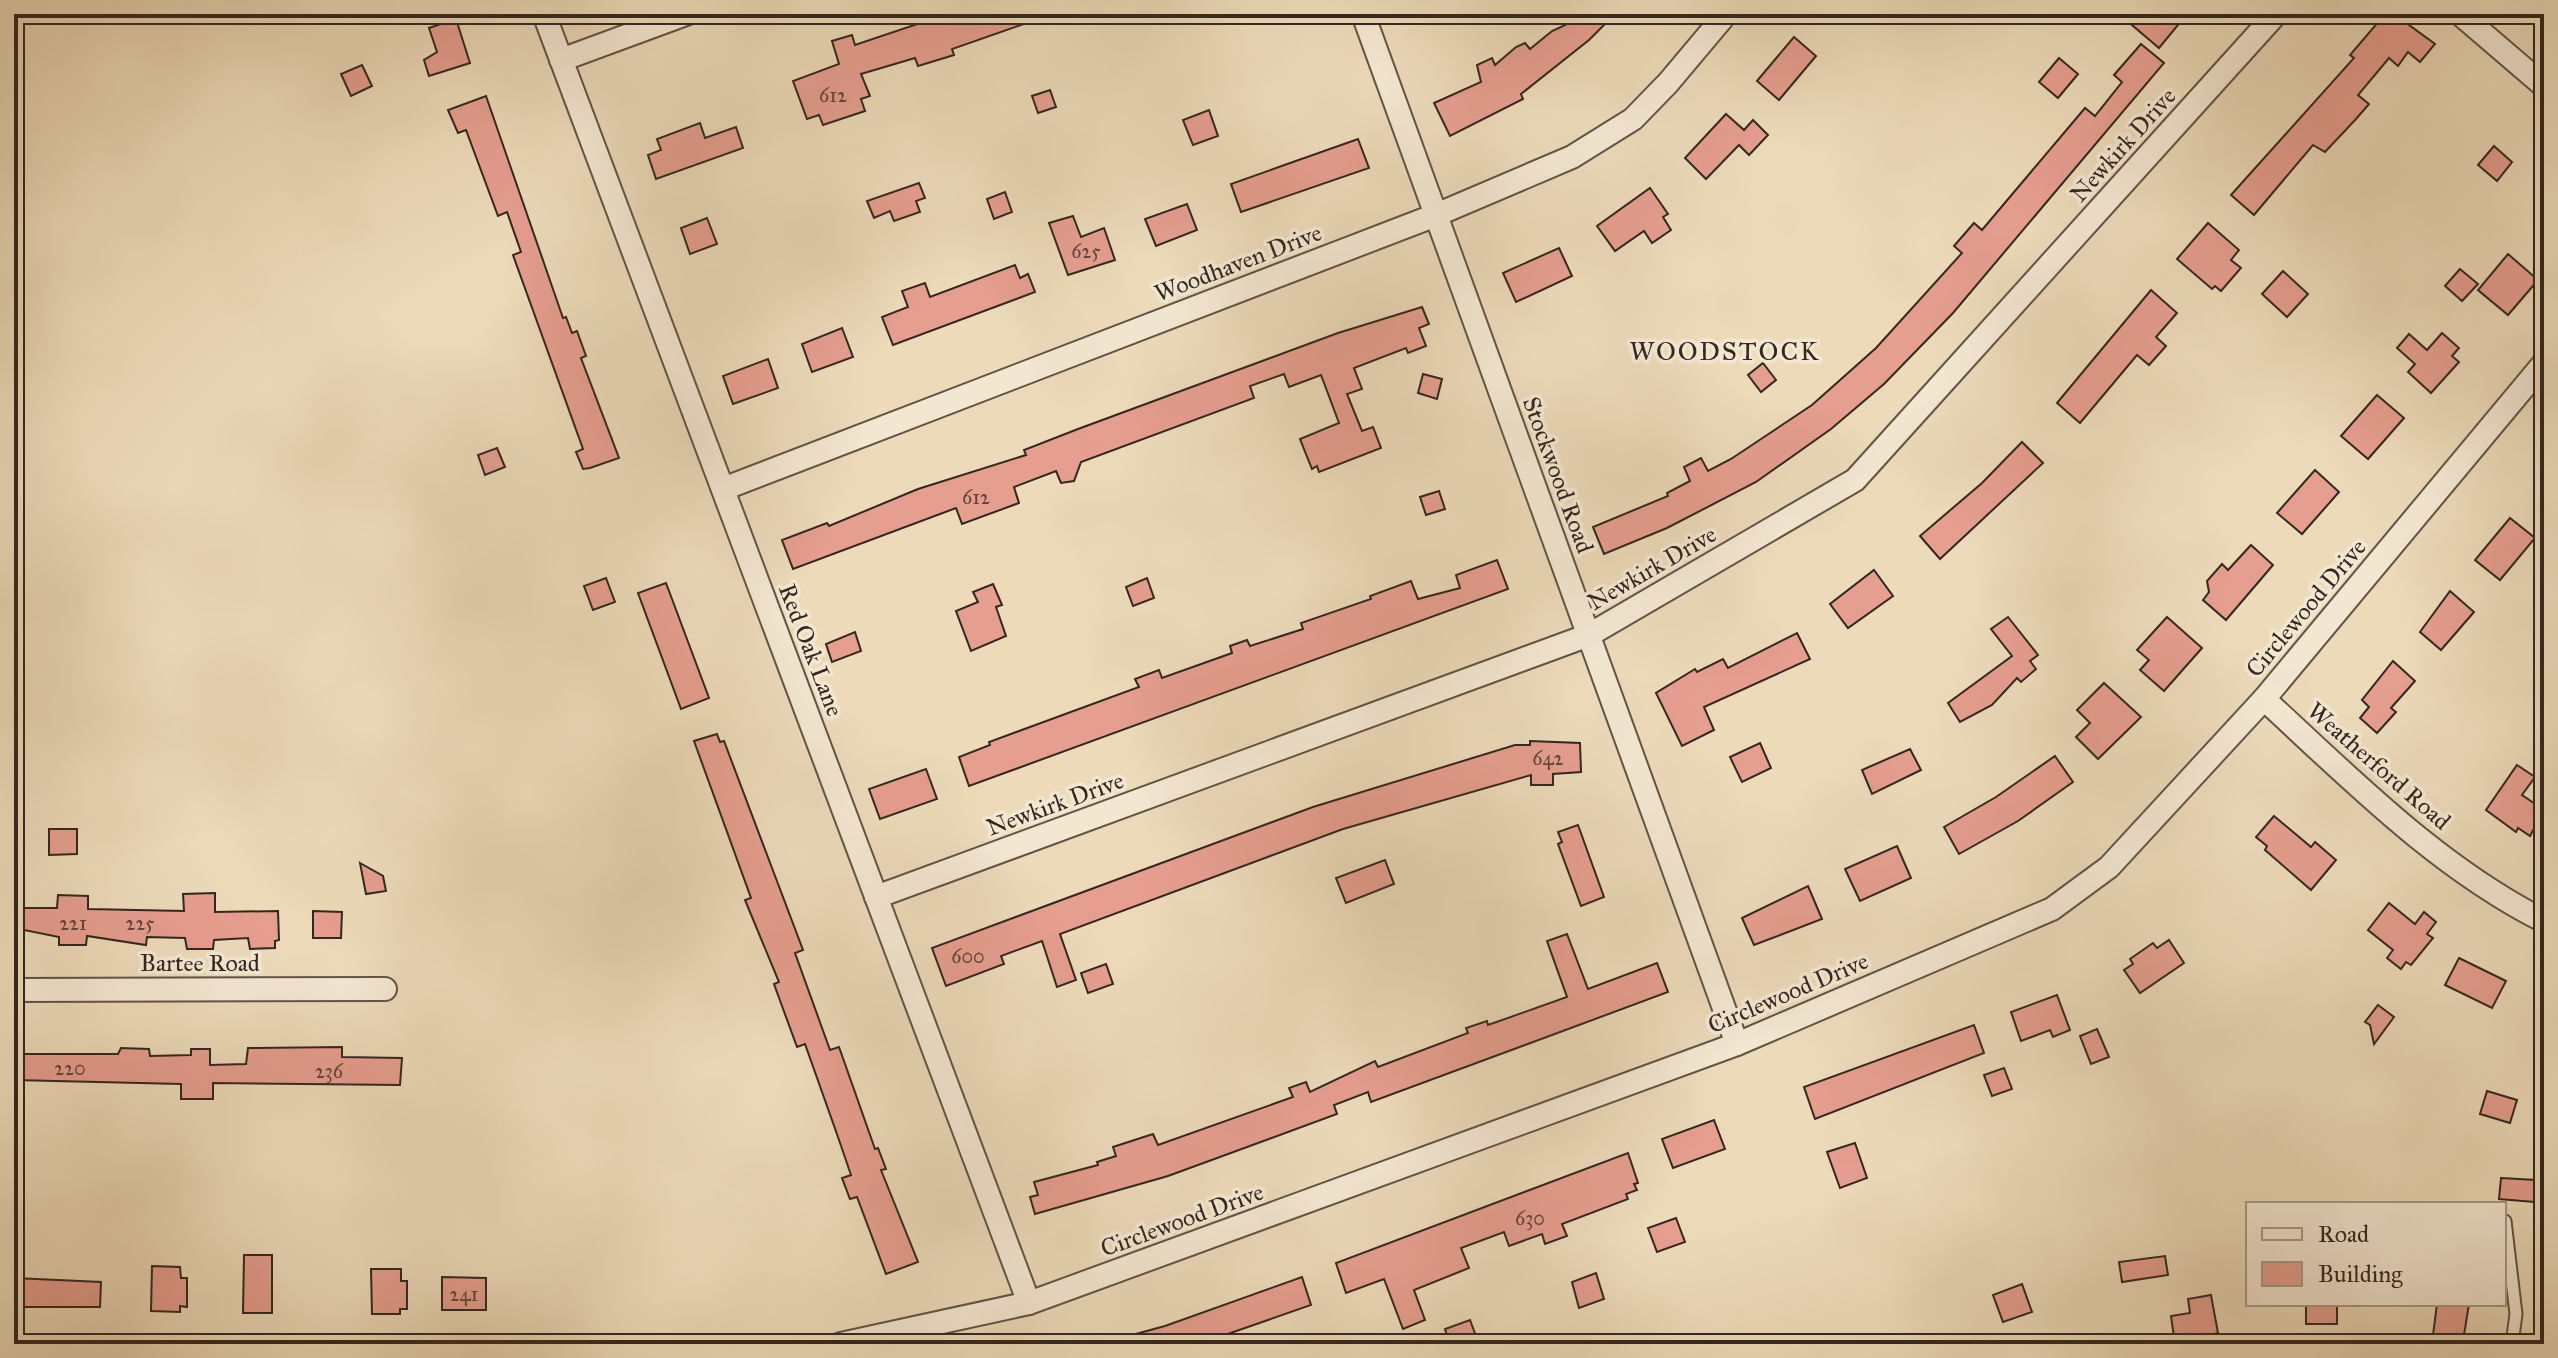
<svg xmlns="http://www.w3.org/2000/svg" width="2558" height="1358" font-family="'IM FELL Great Primer',serif">
	<rect width="100%" height="100%" fill="#ecdab9"/>
	<filter id="stains"><feTurbulence type="fractalNoise" baseFrequency=".0025" numOctaves="4"/><feColorMatrix values="0 0 0 0 .2 0 0 0 0 .09 0 0 0 0 .02 0 0 0 .5 -.17"/></filter>
	<radialGradient id="worn" r=".72"><stop offset=".6" stop-color="#630" stop-opacity="0"/><stop offset="1" stop-color="#630" stop-opacity=".3"/></radialGradient>
	<!-- building -->
	<g fill="#e69e8f" stroke="#332720" stroke-width="2">
		<polygon points="947,14 1044,17 952,49 954,55 918,66 915,58 861,74 870,96 861,99 865,111 823,125 819,115 807,119 793,81 839,64 832,41 852,35 855,45"/>
		<polygon points="1589,14 1615,14 1589,40 1521,94 1523,99 1450,136 1434,103 1481,82 1477,65 1492,58 1495,65 1516,47 1525,43 1530,49 1552,31"/>
		<polygon points="2119,14 2187,14 2159,48"/>
		<polygon points="2385,14 2394,14 2435,44 2420,62 2408,52 2398,66 2389,58 2358,95 2369,104 2356,119 2325,152 2313,145 2254,215 2231,195 2354,58 2350,55"/>
		<polygon points="456,19 470,63 429,76 424,60 437,52 429,28"/>
		<polygon points="1794,37 1816,56 1779,100 1757,81"/>
		<polygon points="2141,44 2164,63 1953,313 1884,384 1831,429 1756,482 1667,528 1604,554 1593,527 1668,496 1667,493 1690,481 1684,467 1701,458 1708,471 1731,459 1812,405 1876,348 1962,253 1954,246 1974,223 1982,230 2085,108 2095,116 2122,82 2114,75"/>
		<polygon points="2059,58 2078,74 2058,98 2039,82"/>
		<polygon points="362,65 372,86 351,96 341,74"/>
		<polygon points="1050,90 1056,107 1038,113 1032,96"/>
		<polygon points="486,96 563,318 566,317 572,333 577,331 586,356 581,358 619,458 590,468 583,469 576,452 583,449 513,255 521,252 507,212 498,216 466,130 458,133 448,110"/>
		<polygon points="1209,110 1218,136 1193,145 1183,120"/>
		<polygon points="1726,114 1744,130 1753,120 1768,135 1749,155 1739,145 1706,179 1685,158"/>
		<polygon points="700,123 705,138 736,127 743,148 656,179 648,155 661,150 657,139"/>
		<polygon points="1358,139 1369,168 1241,212 1231,184"/>
		<polygon points="2494,146 2512,162 2497,181 2478,165"/>
		<polygon points="919,183 925,198 916,201 920,212 894,221 890,211 874,218 867,201"/>
		<polygon points="1650,188 1668,214 1663,217 1671,230 1652,243 1644,231 1615,251 1597,226"/>
		<polygon points="1005,192 1012,212 994,219 987,199"/>
		<polygon points="1187,204 1197,230 1156,246 1145,219"/>
		<polygon points="1073,216 1081,237 1104,228 1115,260 1068,275 1049,223"/>
		<polygon points="707,218 717,244 690,254 681,228"/>
		<polygon points="2208,223 2239,250 2231,260 2241,268 2221,291 2215,286 2212,289 2177,259"/>
		<polygon points="1559,248 1572,276 1516,302 1503,273"/>
		<polygon points="2508,254 2538,280 2508,315 2478,290"/>
		<polygon points="1015,265 1020,278 1028,274 1035,292 893,345 882,317 908,307 902,291 925,283 930,297"/>
		<polygon points="2460,269 2478,284 2462,301 2445,286"/>
		<polygon points="2283,271 2308,294 2287,317 2262,294"/>
		<polygon points="2151,290 2177,313 2156,337 2166,346 2149,365 2137,355 2080,423 2057,403"/>
		<polygon points="1422,307 1429,324 1419,328 1426,346 1408,353 1406,348 1354,368 1362,389 1347,394 1362,431 1373,427 1381,448 1319,472 1317,466 1312,469 1300,439 1339,423 1321,375 1289,387 1284,374 1250,386 1254,398 1081,462 1074,481 1061,483 1056,471 1014,487 1019,503 962,524 956,508 793,569 782,540 827,523 829,526 918,489 1026,455 1024,450 1078,429 1338,333"/>
		<polygon points="842,328 853,357 812,372 802,344"/>
		<polygon points="2442,333 2459,348 2452,356 2459,362 2431,393 2408,372 2415,364 2397,348 2409,334 2427,350"/>
		<polygon points="768,359 778,388 733,404 723,376"/>
		<polygon points="1763,363 1776,380 1761,392 1748,375"/>
		<polygon points="1423,374 1442,379 1437,399 1418,393"/>
		<polygon points="2377,395 2404,418 2368,459 2341,436"/>
		<polygon points="2022,442 2043,463 1940,559 1920,536 1982,483"/>
		<polygon points="497,448 505,467 485,475 478,455"/>
		<polygon points="2315,470 2339,492 2302,534 2277,513"/>
		<polygon points="1439,491 1445,509 1426,515 1420,497"/>
		<polygon points="2510,518 2535,538 2500,580 2475,560"/>
		<polygon points="2251,545 2273,565 2226,620 2203,600 2209,592 2207,581 2222,564 2228,570"/>
		<polygon points="1497,560 1508,589 969,786 959,757 990,745 989,742 1139,687 1135,679 1159,670 1162,678 1232,653 1230,646 1247,640 1250,646 1303,629 1301,623 1371,599 1370,596 1411,581 1418,599 1460,588 1456,575"/>
		<polygon points="1874,570 1893,596 1848,628 1830,604"/>
		<polygon points="606,578 615,602 593,610 584,586"/>
		<polygon points="1147,578 1154,598 1133,606 1126,587"/>
		<polygon points="666,583 709,698 681,709 638,593"/>
		<polygon points="993,584 1002,605 996,607 1006,636 971,651 956,611 978,602 973,592"/>
		<polygon points="2450,591 2474,612 2441,650 2420,632"/>
		<polygon points="2008,617 2038,655 2030,661 2036,669 2021,682 2017,678 1992,705 1960,722 1948,703 2012,656 1991,629"/>
		<polygon points="2167,617 2202,648 2164,691 2140,670 2149,660 2137,650"/>
		<polygon points="855,632 861,651 832,662 826,644"/>
		<polygon points="1797,633 1810,659 1704,707 1714,730 1682,746 1656,693 1695,669 1697,672 1723,659 1728,668"/>
		<polygon points="2393,661 2415,681 2391,708 2396,712 2377,733 2360,718 2369,707 2362,700"/>
		<polygon points="2104,683 2141,717 2098,759 2076,737 2090,723 2077,710"/>
		<polygon points="717,734 720,742 724,741 803,950 795,953 830,1050 839,1047 875,1149 878,1148 886,1169 881,1170 918,1262 886,1274 857,1197 850,1199 842,1178 851,1175 838,1137 805,1044 797,1047 774,984 779,982 745,900 751,898 694,741"/>
		<polygon points="1530,741 1580,743 1581,772 1553,774 1553,785 1531,785 1531,775 1343,829 1060,934 1076,980 1057,987 1042,941 1001,956 1004,964 946,986 932,948 1313,807 1515,745 1530,745"/>
		<polygon points="1760,743 1771,768 1742,782 1730,757"/>
		<polygon points="1910,749 1921,770 1872,794 1862,770"/>
		<polygon points="2055,756 2073,782 2018,821 1959,854 1944,827 1996,797"/>
		<polygon points="2517,765 2535,777 2522,795 2544,810 2530,836 2518,828 2516,832 2486,810"/>
		<polygon points="926,769 937,799 880,819 869,789"/>
		<polygon points="2274,816 2311,847 2315,842 2336,860 2311,890 2265,850 2267,846 2256,837"/>
		<polygon points="1578,825 1604,897 1581,906 1558,844 1562,842 1558,832"/>
		<polygon points="49,829 77,829 77,854 49,855"/>
		<polygon points="1897,846 1911,878 1860,901 1845,869"/>
		<polygon points="1385,860 1394,884 1346,903 1336,878"/>
		<polygon points="360,863 383,876 386,891 366,894"/>
		<polygon points="1808,886 1822,919 1754,945 1742,918"/>
		<polygon points="215,893 215,912 278,911 279,940 275,941 275,948 250,949 248,938 214,940 213,949 187,949 185,938 147,937 146,945 87,936 86,945 59,945 59,937 14,928 14,908 57,908 58,895 88,896 88,909 184,911 183,894"/>
		<polygon points="2389,903 2415,924 2424,912 2436,922 2427,934 2433,938 2411,965 2406,962 2401,969 2387,958 2393,950 2368,930"/>
		<polygon points="313,911 342,912 341,938 313,938"/>
		<polygon points="1567,934 1588,989 1657,963 1668,992 1371,1102 1368,1092 1334,1105 1337,1114 1168,1176 1035,1214 1030,1197 1038,1195 1034,1182 1098,1165 1097,1162 1116,1156 1113,1147 1153,1134 1158,1145 1293,1097 1289,1088 1306,1082 1310,1092 1375,1061 1378,1067 1468,1033 1466,1028 1487,1021 1488,1025 1567,997 1547,941"/>
		<polygon points="2169,940 2184,963 2140,993 2124,970 2133,964 2130,959 2153,943 2157,948"/>
		<polygon points="2459,958 2506,981 2492,1008 2445,985"/>
		<polygon points="1106,964 1113,984 1088,993 1081,973"/>
		<polygon points="2057,995 2070,1030 2053,1037 2050,1030 2021,1041 2011,1012"/>
		<polygon points="2378,1005 2394,1017 2374,1044 2370,1025 2365,1022"/>
		<polygon points="1974,1025 1984,1053 1815,1119 1804,1087"/>
		<polygon points="2097,1029 2109,1057 2091,1064 2080,1036"/>
		<polygon points="342,1047 342,1057 402,1058 400,1085 213,1083 213,1099 181,1099 181,1084 14,1080 14,1054 118,1054 121,1048 149,1049 150,1056 191,1055 191,1049 210,1049 210,1065 246,1064 248,1048"/>
		<polygon points="2004,1068 2012,1089 1992,1096 1984,1075"/>
		<polygon points="2487,1091 2517,1100 2510,1123 2480,1114"/>
		<polygon points="1714,1120 1725,1149 1673,1168 1662,1139"/>
		<polygon points="1855,1143 1867,1178 1840,1188 1827,1152"/>
		<polygon points="1628,1153 1638,1183 1634,1184 1637,1190 1626,1194 1628,1199 1562,1224 1567,1236 1545,1244 1542,1234 1509,1246 1504,1232 1461,1248 1469,1268 1414,1290 1425,1320 1403,1329 1384,1279 1346,1293 1336,1263"/>
		<polygon points="2501,1178 2536,1180 2534,1202 2499,1199"/>
		<polygon points="1676,1218 1685,1242 1657,1252 1648,1228"/>
		<polygon points="244,1255 272,1255 272,1313 243,1313"/>
		<polygon points="2165,1256 2168,1275 2122,1282 2119,1262"/>
		<polygon points="152,1266 180,1267 181,1278 187,1278 187,1307 180,1306 180,1312 151,1311"/>
		<polygon points="371,1269 401,1269 401,1281 407,1281 407,1309 400,1309 400,1314 372,1314"/>
		<polygon points="1596,1273 1604,1299 1579,1308 1572,1282"/>
		<polygon points="442,1277 486,1278 486,1310 442,1310"/>
		<polygon points="1302,1277 1311,1305 1199,1344 1122,1344 1121,1338 1165,1326"/>
		<polygon points="14,1278 101,1282 100,1307 14,1307"/>
		<polygon points="2022,1284 2032,1312 2003,1322 1993,1295"/>
		<polygon points="2211,1295 2218,1333 2175,1344 2171,1316 2190,1313 2188,1299"/>
		<rect x="2306" y="1304" width="31" height="20"/>
		<polygon points="2437,1304 2469,1304 2464,1335 2433,1335"/>
		<polygon points="1470,1320 1479,1344 1450,1344 1445,1329"/>
	</g>
	<g fill="none" stroke-linecap="round" stroke-linejoin="round">
		<!-- service casing -->
		<g stroke="#615446" stroke-width="15">
			<polyline id="service" points="2505,1221 2516,1314 2512,1344"/>
		</g>
		<!-- minor casing -->
		<g stroke="#615446" stroke-width="26">
			<g id="minor">
				<polyline points="544,14 1029,1303"/>
				<polyline points="1363,14 1737,1044"/>
				<polyline points="2460,14 2544,86"/>
				<polyline points="561,60 686,14"/>
				<polyline points="723,489 1436,215 1572,157 1633,119 1668,83 1726,14"/>
				<path d="M2264 699C2351 779 2437 867 2544 921"/>
				<polyline points="876,897 1589,635 1855,480 2276,14"/>
				<polyline points="14,990 385,989"/>
				<polyline points="841,1344 1029,1303 1737,1044 2052,909 2109,867 2264,699 2544,363"/>
			</g>
		</g>
		<!-- service -->
		<use href="#service" stroke="#f3e7d2" stroke-width="11"/>
		<!-- minor -->
		<use href="#minor" stroke="#f3e7d2" stroke-width="22"/>
	</g>
	<g text-anchor="middle" dominant-baseline="central" stroke-width="7" stroke-linejoin="round" paint-order="stroke">
		<!-- number labels -->
		<g font-size="20" fill="#60453c">
			<text x="833" y="95">612</text>
			<text x="1086" y="251">625</text>
			<text x="976" y="497">612</text>
			<text x="1548" y="758">642</text>
			<text x="73" y="923">221</text>
			<text x="140" y="923">225</text>
			<text x="968" y="956">600</text>
			<text x="70" y="1068">220</text>
			<text x="329" y="1071">236</text>
			<text x="1530" y="1218">630</text>
			<text x="464" y="1294">241</text>
		</g>
		<!-- street labels -->
		<g font-size="24" fill="#332720" stroke="#f3e7d2">
			<text transform="translate(2123 145) rotate(-48)">Newkirk Drive</text>
			<text transform="translate(1238 263) rotate(-21)">Woodhaven Drive</text>
			<text transform="translate(1558 475) rotate(70)">Stockwood Road</text>
			<text transform="translate(1652 568) rotate(-30)">Newkirk Drive</text>
			<text transform="translate(2306 608) rotate(-50)">Circlewood Drive</text>
			<text transform="translate(811 650) rotate(69)">Red Oak Lane</text>
			<text transform="translate(2379 766) rotate(41)">Weatherford Road</text>
			<text transform="translate(1055 804) rotate(-20)">Newkirk Drive</text>
			<text x="200" y="963">Bartee Road</text>
			<text transform="translate(1788 993) rotate(-23)">Circlewood Drive</text>
			<text transform="translate(1182 1220) rotate(-20)">Circlewood Drive</text>
		</g>
		<!-- neighbourhood labels -->
		<g font-size="26" letter-spacing="2" fill="#332720" stroke="#f3e7d2">
			<text x="1725" y="351">WOODSTOCK</text>
		</g>
	</g>
	<!-- margin -->
	<rect width="2558" height="1358" fill="none" stroke="#ecdab9" stroke-width="48"/>
	<rect x="16" y="16" width="2526" height="1326" fill="none" stroke="#332720" stroke-width="4"/>
	<rect x="24" y="24" width="2510" height="1310" fill="none" stroke="#332720" stroke-width="2"/>
	<!-- legend -->
	<rect x="2246" y="1202" width="260" height="104" fill="#f3e7d2" stroke="#a69a8b" stroke-width="2"/>
	<rect x="2262" y="1228" width="40" height="12" fill="#f3e7d2" stroke="#a69a8b" stroke-width="2"/>
	<text x="2318" y="1242" font-size="24" fill="#332720">Road</text>
	<rect x="2262" y="1262" width="40" height="24" fill="#e69e8f" stroke="#a69a8b" stroke-width="2"/>
	<text x="2318" y="1282" font-size="24" fill="#332720">Building</text>
	<rect width="100%" height="100%" filter="url(#stains)"/>
	<rect width="100%" height="100%" fill="url(#worn)"/>
</svg>
